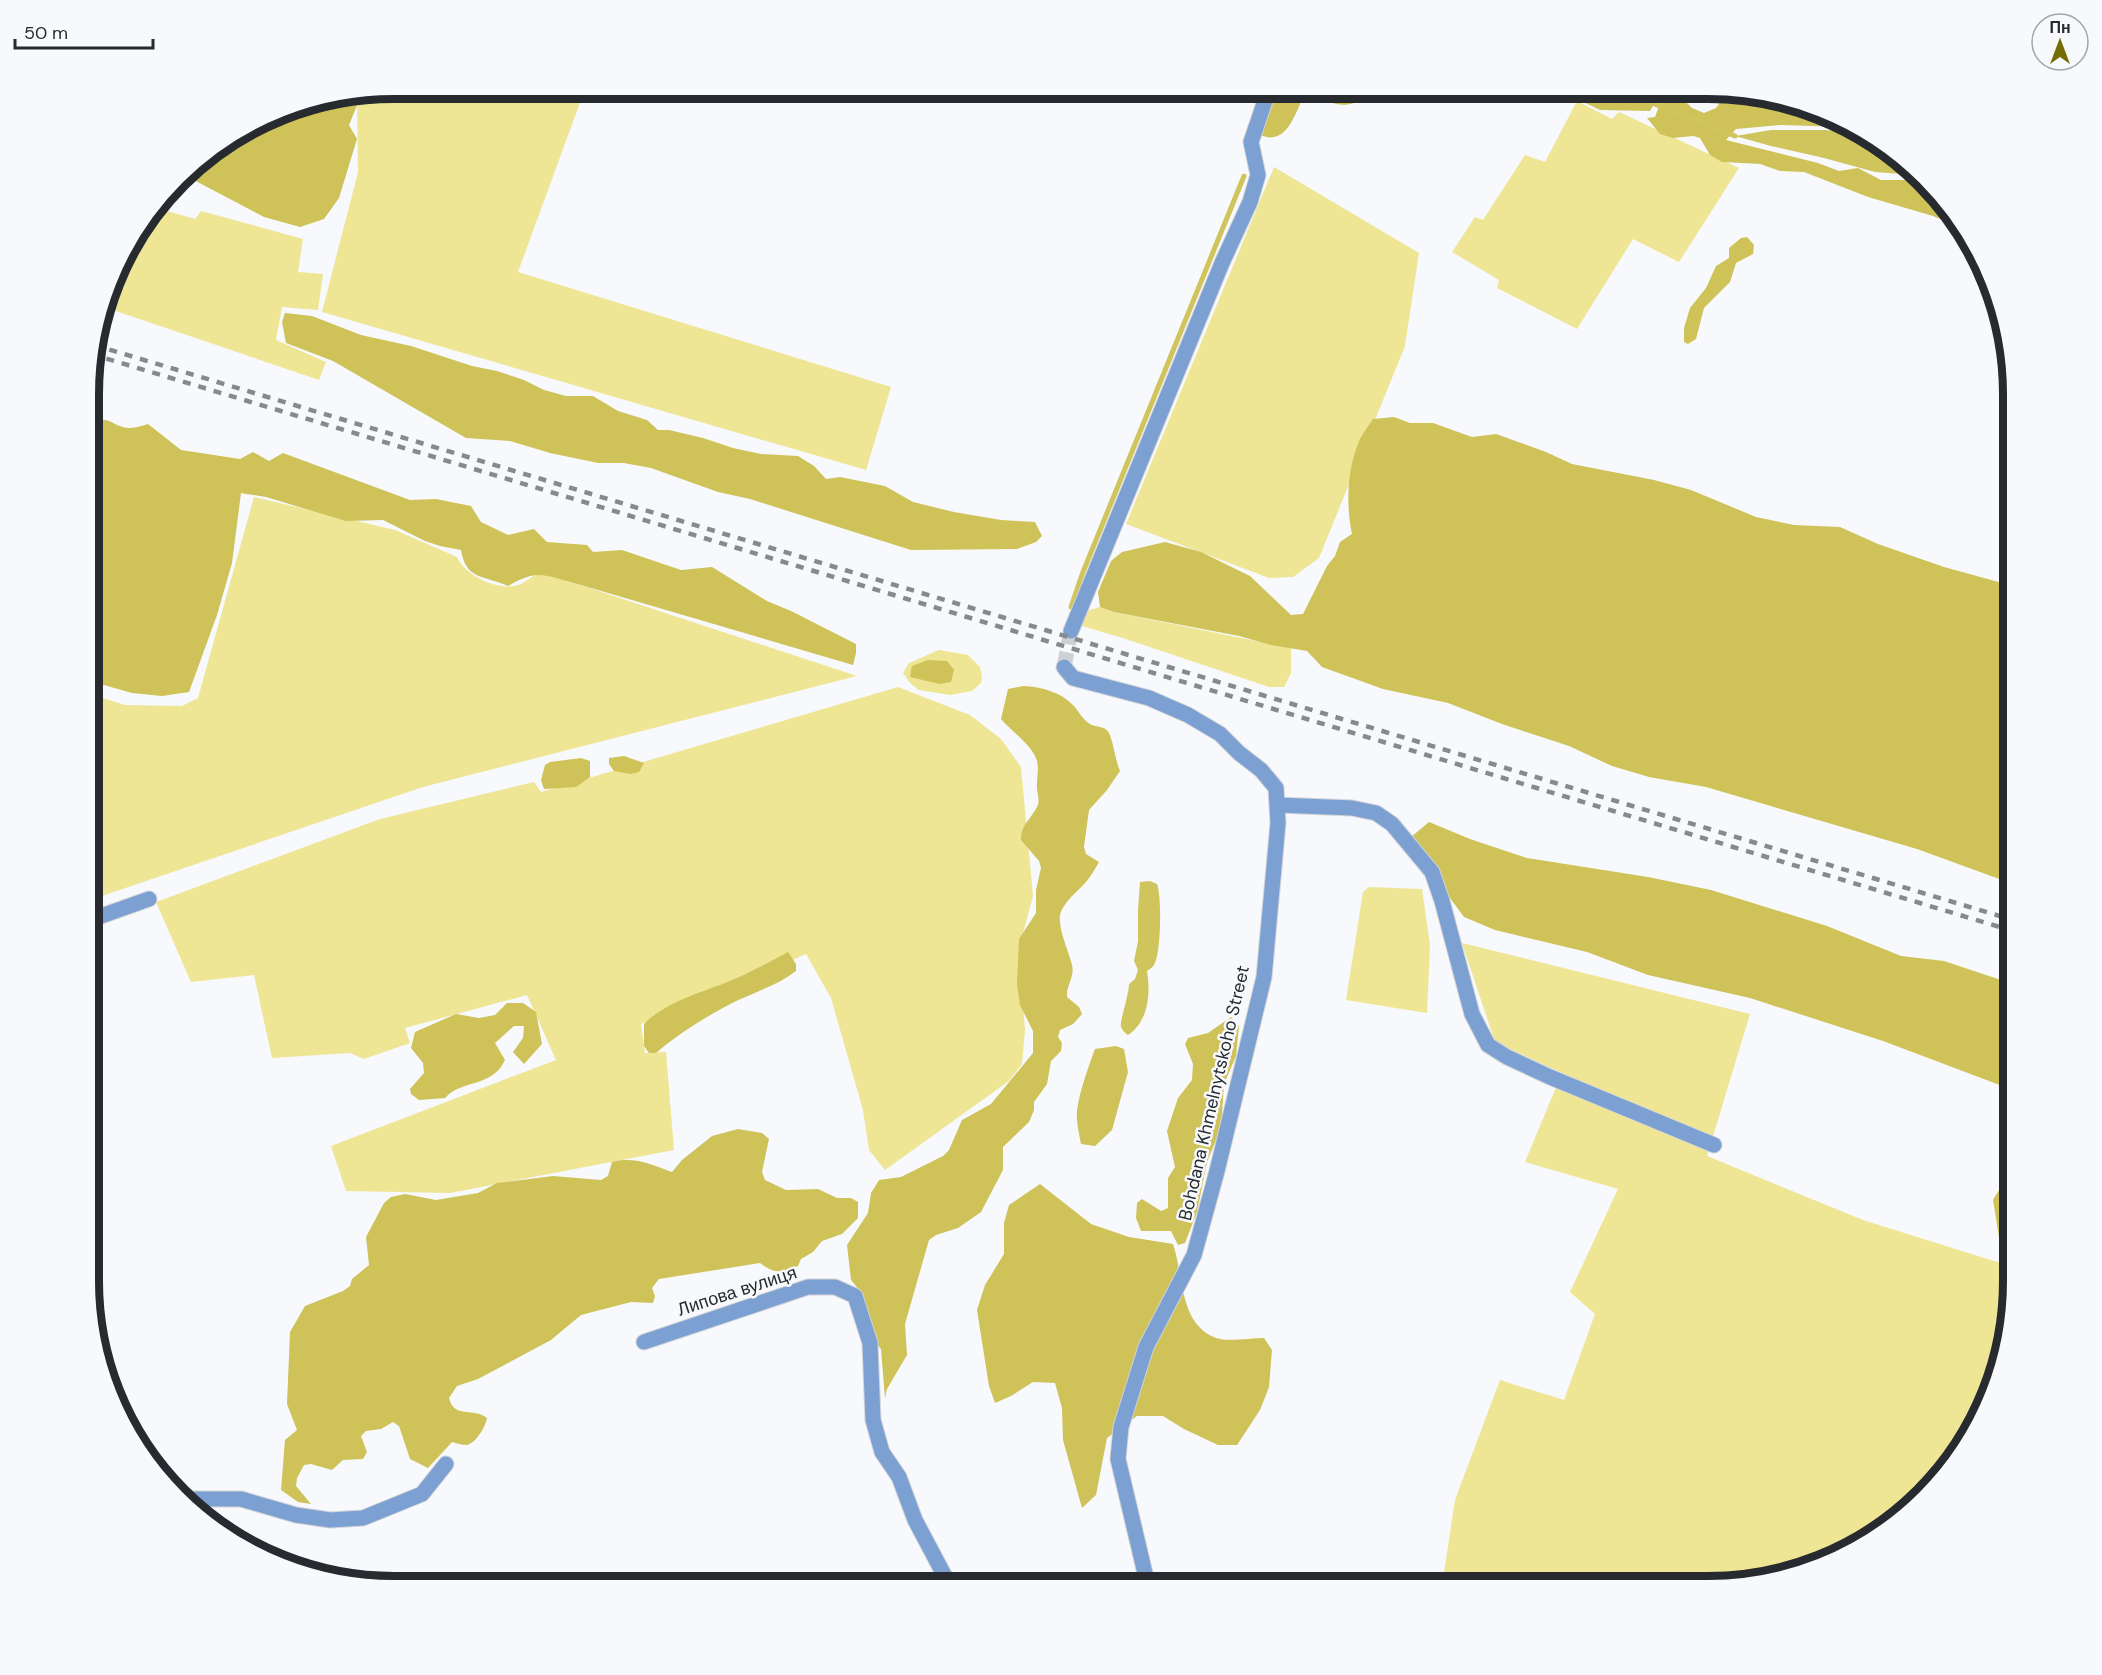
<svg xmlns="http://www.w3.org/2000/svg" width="2102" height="1675" font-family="'DM Sans',sans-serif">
	<rect width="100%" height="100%" fill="#f7f9fc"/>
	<!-- green -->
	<g fill="#eee595">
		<polygon points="394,89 585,89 518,272 891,387 866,470 322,312 358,172 357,95"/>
		<polygon points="1577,101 1612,119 1619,112 1739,168 1679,262 1633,239 1577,329 1497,288 1499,280 1452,252 1475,217 1483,220 1525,155 1545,162"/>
		<polygon points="1274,167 1419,253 1405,346 1319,558 1293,577 1269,578 1126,524"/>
		<polygon points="157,208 195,219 201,211 303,239 298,272 323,274 318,310 282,307 276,340 326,362 319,380 107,308 129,242"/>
		<path d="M254 497 395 530 457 557C465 576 501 593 521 584 533 578 533 573 547 574L857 676 423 787 90 900V694L125 705 182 706 198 698Z"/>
		<polygon points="1100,607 1114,612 1291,648 1291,673 1284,687 1269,687 1126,639 1082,626 1086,611"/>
		<polygon points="939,650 968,655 980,667 982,677 981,683 972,691 950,695 919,690 910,683 903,673 909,663"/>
		<polygon points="898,687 970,715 1001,739 1021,767 1033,896 1019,948 1025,1030 1022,1064 1009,1081 885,1170 869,1150 863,1110 831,998 806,954 641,1024 645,1053 666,1052 674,1150 450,1193 346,1191 331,1146 556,1060 527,995 405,1028 410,1043 364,1059 350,1053 272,1058 254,975 191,982 156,902 380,819 534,782 541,792"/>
		<polygon points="1369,887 1422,889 1430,945 1427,1013 1346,1000 1363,892"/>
		<polygon points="1462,943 1750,1014 1707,1156 1863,1220 2013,1267 2013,1301 1990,1398 1937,1483 1878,1535 1825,1563 1708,1586 1442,1586 1455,1500 1500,1380 1564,1400 1595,1314 1570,1292 1618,1189 1525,1162 1562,1073 1495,1042"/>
	</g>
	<!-- forest -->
	<g fill="#cec259">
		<path d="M1269 89H1362L1363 97C1350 110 1329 105 1317 94L1304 95C1293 119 1285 150 1254 132Z"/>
		<polygon points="1556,89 1663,89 1650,111 1600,110"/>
		<polygon points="1729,90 1760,97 1760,102 1772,106 1780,102 1825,112 1845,124 1844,127 1781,125 1736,129 1726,140 1818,163 1839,171 1858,168 1881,180 1921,180 1956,226 1933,216 1868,197 1804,172 1780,171 1760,164 1722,162 1710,155 1700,138 1693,136 1673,138 1660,134 1647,118 1655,117 1664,93 1678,94 1692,108 1704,113 1716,108"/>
		<polygon points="357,95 358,103 349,125 357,139 339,198 324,219 300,227 264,217 190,178 178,182 193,164 296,105"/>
		<polygon points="1747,237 1754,245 1753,254 1736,263 1730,282 1704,308 1696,339 1688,344 1684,342 1684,328 1690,308 1706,288 1716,266 1729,258 1729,248 1741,238"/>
		<polygon points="285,313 312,316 361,335 411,346 472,366 497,371 524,380 544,390 566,396 593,396 618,411 647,420 658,430 669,430 703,438 733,448 761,454 798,456 814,466 826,479 840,477 885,486 913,502 954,512 1001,520 1035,522 1042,536 1036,542 1017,549 911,550 750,499 718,492 651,468 624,463 598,463 550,453 510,441 466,438 333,361 286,343 282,322"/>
		<path d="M91 416 94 420C111 417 113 426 128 428 135 428 142 426 148 424L181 450 240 459 253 452 269 461 283 453 410 500 436 499 471 506 481 522 508 535 534 529 547 542 587 545 593 552 622 550 681 570 712 567 767 601 791 611 856 644V653L853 665 574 583C543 575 538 569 508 586 483 575 466 580 461 550L440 546 425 541 383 520 346 521 266 497 241 493 232 563 217 615 189 692 162 696 132 693 90 681Z"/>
		<path d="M1394 417 1410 423H1433L1472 437 1496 434 1546 452 1572 464 1654 480 1691 490 1756 517 1794 525 1840 527 1878 544 1944 567 2013 586V884L1917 849 1706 787 1649 777 1612 766 1569 746 1502 724 1448 703 1383 689 1322 667 1307 651 1271 645 1239 636 1114 612 1100 607 1098 592 1111 561 1122 552 1165 542 1201 552 1250 576 1291 615 1303 614 1327 566 1335 556 1340 542 1352 534C1346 506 1347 471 1358 444 1361 435 1368 427 1373 419Z"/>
		<polygon points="928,660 947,661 954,670 951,682 940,684 910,677 912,666"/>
		<path d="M1023 686C1042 687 1061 692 1074 706 1079 712 1084 721 1090 724 1097 728 1106 725 1110 735 1114 746 1115 759 1120 771L1107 790 1089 810 1084 847 1086 854 1099 862C1095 869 1091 876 1086 882 1078 891 1063 902 1060 915 1058 929 1069 952 1072 965 1075 977 1066 985 1067 997L1079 1007 1082 1014 1073 1024 1060 1030 1058 1037 1062 1043 1061 1051 1051 1061 1047 1084 1034 1102V1110L1029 1122 1003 1147V1170L981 1212 958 1228 936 1235 929 1240 905 1324 907 1355 887 1389 885 1398 881 1349 872 1339 860 1291 851 1280 847 1245 868 1213 871 1193 879 1180 901 1177 943 1156 949 1150 962 1120 991 1104 1033 1053V1031L1020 1005 1017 984 1019 939 1036 913V890L1041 868 1039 861 1021 840C1021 825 1030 820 1037 807 1041 800 1036 792 1037 784 1037 776 1039 769 1037 761 1033 746 1011 731 1001 719L1008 689Z"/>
		<polygon points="624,756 644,763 639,772 630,774 614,771 609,764 609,758"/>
		<polygon points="581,758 590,761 590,777 576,787 544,789 541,780 545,765 550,762"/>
		<polygon points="1429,822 1470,839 1527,858 1648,877 1711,890 1827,926 1901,956 1944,961 2013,984 2013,1090 1883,1041 1750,998 1648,975 1587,952 1495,930 1464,917 1436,879 1411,837"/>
		<path d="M788 952 796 964V971C778 985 755 992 734 1002 707 1016 679 1033 656 1053H649L644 1046V1024C667 1001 701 993 730 981 750 973 769 962 788 952Z"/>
		<path d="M507 1003H523L536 1012 542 1044 524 1064 513 1052 523 1038 524 1026H514L495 1043 505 1060C492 1088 462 1079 445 1098L419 1100 411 1094 410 1089 424 1073 423 1063 411 1048 415 1032 456 1014 479 1018 495 1015Z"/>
		<polygon points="1231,1017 1239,1026 1236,1056 1224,1084 1221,1128 1207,1162 1197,1212 1185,1243 1178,1245 1171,1231 1141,1231 1136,1218 1137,1203 1142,1199 1161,1211 1168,1208 1168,1178 1175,1167 1167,1131 1178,1098 1192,1080 1193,1064 1185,1044 1188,1038 1208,1033"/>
		<path d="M1116 1046 1124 1049 1128 1072 1112 1130 1095 1146 1081 1144C1079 1133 1076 1121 1077 1110 1080 1090 1088 1068 1095 1049Z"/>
		<path d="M738 1129 762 1133 769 1139 762 1172 765 1180 786 1190 818 1189 837 1198H851L858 1202V1218L842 1234 822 1241 813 1252 801 1259 798 1266C781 1273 775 1274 760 1263L659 1279 652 1288 655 1296 653 1303 631 1302 581 1315 551 1340 478 1379 457 1386 449 1398C454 1419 473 1407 487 1418 486 1426 476 1443 467 1445 462 1445 456 1443 452 1442L428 1468 410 1459 399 1426 393 1422 381 1429 366 1431 361 1436 367 1452 363 1459 343 1460 332 1470 311 1464 304 1465 297 1478 296 1486 311 1504 298 1502 281 1490 285 1440 297 1430 287 1404 290 1332 305 1306 343 1291 350 1286 352 1279 369 1265 366 1237 384 1203 391 1197 405 1194 436 1200 478 1193 497 1183 553 1176 601 1180 608 1176 612 1162C634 1156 652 1165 672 1172L682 1160 712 1136Z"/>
		<polygon points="2013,1167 2013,1249 1999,1237 1993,1200"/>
		<path d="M1040 1184 1091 1224 1129 1237 1173 1244C1184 1277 1179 1324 1216 1338 1227 1342 1252 1338 1264 1338L1272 1350 1269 1387 1260 1410 1237 1445H1218L1184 1429 1163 1416H1137L1107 1438 1096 1495 1082 1508 1063 1440 1062 1408 1055 1383 1033 1382 1011 1396 995 1403 989 1386 977 1310 985 1285 1004 1254V1223L1009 1205Z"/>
	</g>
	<!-- water -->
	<g fill="#d0c45c">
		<polygon points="1771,130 1826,130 1861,134 1910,165 1917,175 1875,172 1824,158 1771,146 1735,136"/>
		<path d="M1150 881 1157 884C1162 897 1161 954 1154 965 1152 968 1149 969 1147 971 1151 994 1148 1022 1128 1035 1125 1033 1123 1031 1121 1027 1119 1023 1129 995 1129 984L1135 979 1138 970 1134 961 1138 941V910L1140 882Z"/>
	</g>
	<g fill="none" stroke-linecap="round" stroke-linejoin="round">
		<!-- stream -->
		<g stroke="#d0c45c" stroke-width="5">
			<polyline points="1617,89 1735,136"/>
			<polyline points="1269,111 1278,89"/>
			<polyline points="1071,607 1083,572 1244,176"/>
		</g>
		<!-- minor-tunnel -->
		<polyline stroke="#cdd0d3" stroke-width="15" stroke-dasharray="15 8" stroke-linecap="butt" points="1064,667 1071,631"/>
		<!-- minor casing -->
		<g stroke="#d2d4d7" stroke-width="17">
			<g id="minor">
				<polyline points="1071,631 1222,263 1250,202 1258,175 1251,142 1269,89"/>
				<polyline points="1064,667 1073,678 1149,698 1188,715 1220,734 1239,753 1261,770 1276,788 1278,823 1264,977 1217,1171 1194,1255 1146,1347 1121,1427 1118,1459 1148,1586"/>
				<polyline points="1278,805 1352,808 1376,813 1392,824 1432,872 1442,901 1472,1014 1488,1045 1507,1057 1550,1077 1714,1145"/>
				<polyline points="90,920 149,899"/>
				<polyline points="644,1342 808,1287 835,1287 855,1296 870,1343 873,1420 882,1452 899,1477 915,1520 950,1586"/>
				<polyline points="185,1500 192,1499 241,1499 296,1515 330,1520 363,1518 422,1494 446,1464"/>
			</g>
		</g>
		<!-- minor -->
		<use href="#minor" stroke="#7ca0d2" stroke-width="15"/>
		<!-- rail -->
		<g stroke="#86898d" stroke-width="4.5" stroke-dasharray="8 8" stroke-linecap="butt">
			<polyline points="94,345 2013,920"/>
			<polyline points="91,354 2013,931"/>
		</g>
	</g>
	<g text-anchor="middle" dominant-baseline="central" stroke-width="5" stroke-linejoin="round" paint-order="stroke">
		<!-- street labels -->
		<g font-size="18" fill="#272b30" stroke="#f7f9fc">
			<text transform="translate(1214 1093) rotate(-77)">Bohdana Khmelnytskoho Street</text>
			<text transform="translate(737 1291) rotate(-18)">Липова вулиця</text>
		</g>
	</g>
	<!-- crop -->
	<path d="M0 0H2102V1675H0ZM394 99H1708A295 295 0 0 1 2003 394V1281A295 295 0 0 1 1708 1576H394A295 295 0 0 1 99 1281V394A295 295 0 0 1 394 99Z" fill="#f7f9fc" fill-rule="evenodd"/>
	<path fill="none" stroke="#272b30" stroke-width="8" d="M394 99H1708A295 295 0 0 1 2003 394V1281A295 295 0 0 1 1708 1576H394A295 295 0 0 1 99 1281V394A295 295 0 0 1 394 99Z"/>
	<!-- north arrow -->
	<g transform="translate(2060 42)"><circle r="28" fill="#f7f9fc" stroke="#a4a7aa" stroke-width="1.5"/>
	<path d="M0-4.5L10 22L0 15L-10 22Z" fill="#766c06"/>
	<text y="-9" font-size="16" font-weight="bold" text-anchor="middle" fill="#272b30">Пн</text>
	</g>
	<!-- scale -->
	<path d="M15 39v9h138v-9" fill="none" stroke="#272b30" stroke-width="3"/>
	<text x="24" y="39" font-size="18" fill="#272b30" stroke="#f7f9fc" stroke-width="4.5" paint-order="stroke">50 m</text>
</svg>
